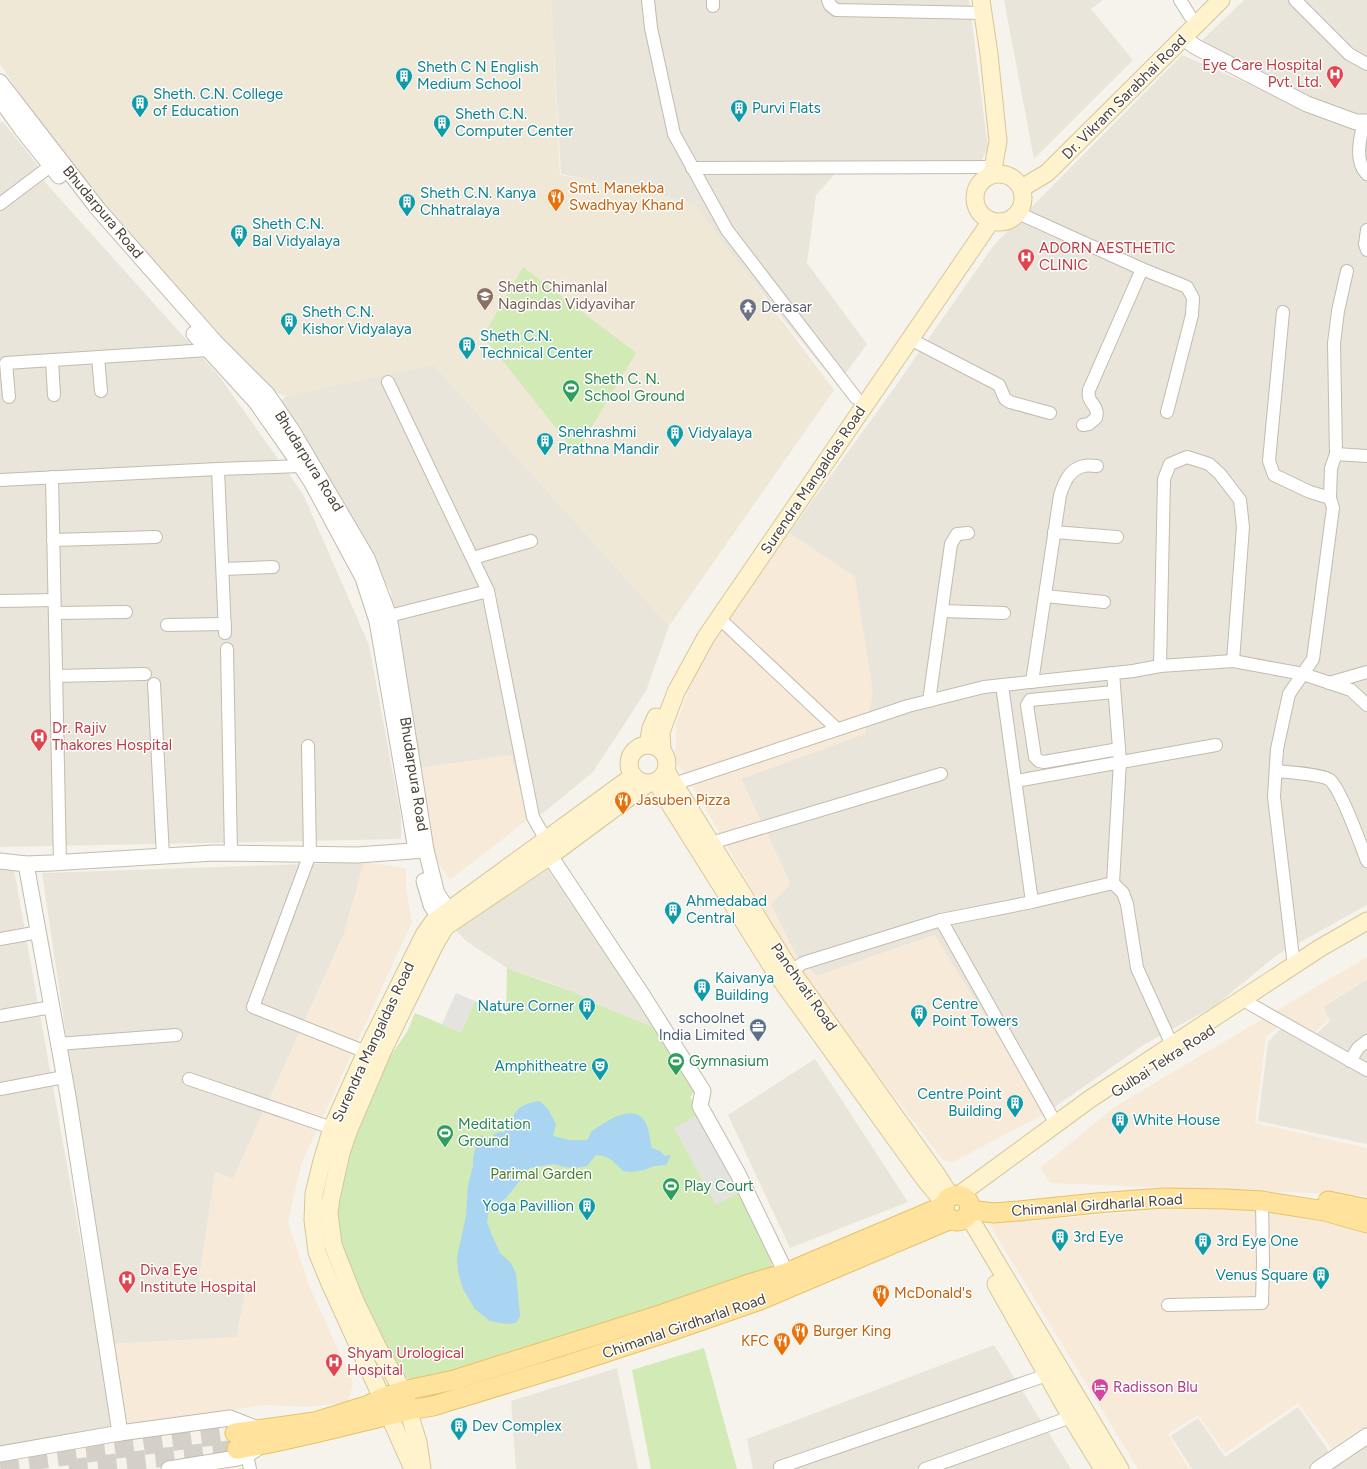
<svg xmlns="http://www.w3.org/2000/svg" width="1367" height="1469" font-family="Figtree,sans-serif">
	<rect width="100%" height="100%" fill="#f6f3ec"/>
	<!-- residential -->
	<g fill="#eae5da">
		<polygon points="551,0 969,0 988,148 981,162 843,165 816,195 807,263 867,344 837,385 733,257 695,205 648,191 561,174"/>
		<polygon points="1004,0 1103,0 1091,9 1133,60 1034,159"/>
		<polygon points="1244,0 1367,0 1367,116 1357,116 1310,100 1199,43"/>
		<polygon points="1182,55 1367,135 1367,905 1277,955 1215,1006 1145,1044 1046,1113 934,935 817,976 798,959 771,904 788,887 790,883 741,779 782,763 855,577 789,533 885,401 994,245"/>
		<polygon points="0,122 3,122 40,168 35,171 219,376 303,494 369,645 401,817 401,839 0,847"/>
		<polygon points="434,365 669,626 646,691 593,772 543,813 527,820 511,755 413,769 391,592 278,404 286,396 366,376"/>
		<polygon points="0,855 10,855 15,875 114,1428 0,1445"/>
		<polygon points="540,858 644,1009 653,1027 597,1004 548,982 507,968 466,941 451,925"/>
		<polygon points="364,862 344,934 233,1179 215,1173 199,1279 246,1287 237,1337 112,1344 42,873"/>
		<polygon points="1367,979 1367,1144 1258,1121 1268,1042 1286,1023 1313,1037 1330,1021 1323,1007"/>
		<polygon points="815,1059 908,1202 790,1248 728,1115"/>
		<polygon points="994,1345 1071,1469 753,1469 747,1439"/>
		<polygon points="617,1368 638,1469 516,1469 511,1401"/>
		<polygon points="1298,1407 1330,1453 1308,1469 1192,1469 1171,1436 1198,1418 1225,1457"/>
		<polygon points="1367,1441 1367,1469 1325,1469"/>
	</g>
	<!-- commercial -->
	<g fill="#f7ead8">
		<polygon points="789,533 855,577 873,692 865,734 741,779 790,883 788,887 771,904 798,959 817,976 934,935 1046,1113 953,1162 943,1160 804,979 694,789 676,762 676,724 697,668 781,539"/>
		<polygon points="511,755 527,820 450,880 429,849 413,769"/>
		<polygon points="364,862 406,868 406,890 412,922 301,1165 288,1222 310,1288 353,1383 348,1402 307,1407 265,1405 126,1425 112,1344 237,1337 246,1287 199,1280 215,1172 233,1178 342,940"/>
		<polygon points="1367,957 1367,978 1322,1007 1329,1019 1312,1035 1286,1021 1266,1037 1255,1123 1367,1148 1367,1197 1360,1195 1050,1183 1040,1168 1116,1106"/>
		<polygon points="1167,1209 1280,1211 1367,1231 1367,1430 1334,1452 1298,1403 1225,1453 1198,1415 1168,1434 1189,1469 1138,1469 989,1224"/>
	</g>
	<!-- education -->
	<polygon fill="#efe8d6" points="0,0 551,0 560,175 600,181 648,191 695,205 834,390 669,626 434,365 286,396 266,389 139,250 25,102 0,64"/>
	<!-- green -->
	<g fill="#d2eab5">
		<polygon points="523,267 636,353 576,453 483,336"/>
		<polygon points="507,968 573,992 597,1004 653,1027 661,1035 695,1091 690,1097 700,1114 771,1253 772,1270 467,1370 414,1380 404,1377 354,1299 331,1208 334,1190 389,1058 407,1032 415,1013 461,1032 475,1001 506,1015"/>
		<polygon points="704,1348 737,1469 651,1469 632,1370"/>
	</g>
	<!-- parking -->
	<g fill="#e5e3e0">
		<polygon points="456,993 475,1001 461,1032 442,1024"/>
		<polygon points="700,1114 742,1191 716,1205 674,1128"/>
	</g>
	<!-- water -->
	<path fill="#a9d4f2" d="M540 1101 548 1109 556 1124 553 1136 569 1140H587C589 1138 590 1134 591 1132 594 1129 598 1127 601 1125 612 1118 632 1106 643 1119 650 1127 649 1139 652 1148L660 1151 665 1156 671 1155 666 1165 654 1166 644 1170 630 1172 623 1171C613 1161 610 1156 596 1155L587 1166 575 1168 564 1167 554 1164 530 1168 506 1198 489 1210 487 1222 491 1233 500 1253 510 1262 516 1273 520 1316 516 1323 506 1324 490 1321 475 1309 463 1289 458 1272 457 1257 466 1216 468 1186 473 1166V1158L477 1143 482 1135 487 1140 491 1141 494 1134 500 1132H504L509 1128V1124C513 1121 512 1118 515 1113 520 1105 531 1102 540 1101Z"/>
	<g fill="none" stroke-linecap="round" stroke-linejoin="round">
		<!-- primary-tunnel -->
		<g stroke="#d4d0c8" stroke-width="19" stroke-dasharray="19 10" stroke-linecap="butt">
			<polyline points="0,1465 235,1433"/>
			<polyline points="69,1469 149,1459 237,1449"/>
		</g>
		<!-- minor casing -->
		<g stroke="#c2bbae" stroke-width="14">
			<g id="minor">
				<polyline points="648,0 651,28 674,134 727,230 856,398"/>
				<polyline points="828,0 830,5 836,10 983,13"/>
				<polyline points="1180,0 1190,16"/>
				<polyline points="1295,0 1349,54 1367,64"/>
				<polyline points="713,6 713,0"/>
				<path d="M1364 122C1360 137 1354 162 1367 174"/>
				<polyline points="692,168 994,167"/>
				<polyline points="0,204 57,161"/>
				<polyline points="1018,213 1142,269 1187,287 1193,298 1192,315 1167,412"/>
				<polyline points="1367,230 1365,244 1367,250"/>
				<polyline points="1283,312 1269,461 1274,475 1310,492 1330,498 1333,508 1313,659 1289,694 1277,749 1274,797 1294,966"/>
				<polyline points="910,339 999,385 1005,399 1010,402 1050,413"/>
				<polyline points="98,357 101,391"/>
				<polyline points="52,360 54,395"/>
				<polyline points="388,382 488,591 533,817 546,840"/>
				<polyline points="9,397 6,363 208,350 213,347"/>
				<path d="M1083 425 1089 424 1096 418C1100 404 1086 404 1089 390L1142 269"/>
				<polyline points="1336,454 1334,343 1338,311 1347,271"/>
				<polyline points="218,469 225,633"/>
				<polyline points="52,477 60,863"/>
				<polyline points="0,480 218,469 301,466 308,464"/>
				<polyline points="1330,498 1331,468 1336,454 1367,456"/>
				<polyline points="1054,532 1117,537"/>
				<polyline points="53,540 156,537"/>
				<polyline points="473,558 531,541"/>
				<polyline points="223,569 273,567"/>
				<polyline points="1045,596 1104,602"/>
				<polyline points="0,601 54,600"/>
				<polyline points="942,611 1004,613"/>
				<polyline points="55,613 126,612"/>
				<polyline points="381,618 488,591"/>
				<polyline points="719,618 837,729"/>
				<polyline points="167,625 225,624"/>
				<polyline points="227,649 231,853"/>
				<polyline points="1160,666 1164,479 1170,464 1187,457 1209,464 1220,474 1240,500 1243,527 1233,661"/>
				<polyline points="56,676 145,674"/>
				<path d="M1032 682 1060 495C1064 483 1069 469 1084 466 1088 465 1093 466 1097 466"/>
				<polyline points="1329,683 1367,672"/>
				<polyline points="154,684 163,856"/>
				<polyline points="1002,685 1032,902 1113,883 1120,761 1113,673"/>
				<polyline points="1114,692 1030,700 1027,705 1035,757 1039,761 1044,762 1119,749"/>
				<polyline points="929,701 951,544 957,534 968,533"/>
				<polyline points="308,746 310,854 253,1007 366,1052"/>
				<path d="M1276 771C1287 772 1322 774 1330 780 1341 789 1361 845 1367 861"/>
				<polyline points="1016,781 1216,745"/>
				<polyline points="674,784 908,706 984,687 1133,671 1160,666 1233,661 1303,674 1351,690 1367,705"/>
				<polyline points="711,843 941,774"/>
				<polyline points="1113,883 1123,893 1127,904 1137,968 1172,1045"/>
				<polyline points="1032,902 941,920 1056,1124"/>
				<polyline points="0,939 39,932"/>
				<polyline points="791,971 803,963 941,920"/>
				<polyline points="1250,1004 1367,1070"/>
				<polyline points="0,1016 52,1007"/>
				<polyline points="58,1044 176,1035"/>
				<polyline points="1350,1061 1358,1048 1367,1041"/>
				<polyline points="189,1079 332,1128"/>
				<polyline points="0,1089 64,1077"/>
				<polyline points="1168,1305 1262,1303 1263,1263 1262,1201"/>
				<polyline points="247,1455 250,1469"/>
				<polyline points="780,1467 1047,1375"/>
				<polyline points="925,1469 1071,1417"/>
			</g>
		</g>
		<!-- tertiary casing -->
		<g stroke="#c2bbae" stroke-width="17">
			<g id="tertiary">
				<polyline points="1183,38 1196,47 1307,104 1356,122 1367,122"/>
				<polyline points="0,82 98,209 215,342 267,394 293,432 367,558 389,616 426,850 437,894 455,919"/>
				<polyline points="0,99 23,131 59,176"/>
				<polyline points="194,334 256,402 301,466 312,483 363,578 377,621 416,850"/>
				<polyline points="550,856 643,996 703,1091 700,1106 738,1174 786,1273"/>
				<polyline points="0,861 26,864 51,863 214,853 357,855 426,850"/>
				<polyline points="26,864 68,1096 120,1433"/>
				<polyline points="424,881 431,905 445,927"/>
				<polyline points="0,1454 120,1433 230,1418 260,1430"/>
				<polyline points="169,1469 237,1458 247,1455 256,1449"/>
				<polyline points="1318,1469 1367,1436"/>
			</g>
		</g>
		<!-- secondary casing -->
		<g stroke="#d6c79b" stroke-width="19">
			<g id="secondary">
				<polyline points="981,0 989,54 998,141 992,174"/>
				<circle cx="999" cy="198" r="24"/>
				<polyline points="1022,188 1047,173 1221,0"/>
				<polyline points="648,745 651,728 656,717"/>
				<circle cx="648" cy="764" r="19"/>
				<polyline points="662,751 661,732 676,692 706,637 991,221"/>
				<polyline points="666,771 787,965 937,1175 951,1197"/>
				<polyline points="656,782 776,973 923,1177 941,1199"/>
				<polyline points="959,1195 1090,1099 1320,948 1367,921"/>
				<polyline points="968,1215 1120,1469"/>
				<polyline points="996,1284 1071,1417 1103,1469"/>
				<polyline points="403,1391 378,1348 355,1301 333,1245 329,1213 331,1198 341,1153 348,1132 383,1050 434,946 445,927 550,856 647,784"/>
				<polyline points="382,1398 329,1281 317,1252 313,1220 314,1194 322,1161 332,1128 366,1052 424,935 433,922 633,776"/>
				<polyline points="408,1410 418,1442 422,1469"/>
				<polyline points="389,1415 413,1469"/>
			</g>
		</g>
		<!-- primary casing -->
		<g stroke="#e6c16a" stroke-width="21">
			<g id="primary">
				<circle cx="957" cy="1208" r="13"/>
				<polyline points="1328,1201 1367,1209"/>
				<polyline points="969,1210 994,1213 1019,1211 1097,1203 1164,1198 1225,1199 1262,1201 1325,1211 1367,1223"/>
				<polyline points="403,1391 454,1380 660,1315 752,1283 786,1273 944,1206"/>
				<polyline points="408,1410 433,1406 567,1365 668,1332 760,1300 951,1219"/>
				<polyline points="235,1433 315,1422 369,1405 382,1398 403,1391 408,1410 389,1415 382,1398"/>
				<path d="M237 1449C288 1441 339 1427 389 1415"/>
			</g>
		</g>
		<!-- minor -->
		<use href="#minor" stroke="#fff" stroke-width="12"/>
		<!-- tertiary -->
		<use href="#tertiary" stroke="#fff" stroke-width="15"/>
		<!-- secondary -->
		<use href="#secondary" stroke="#fff3cd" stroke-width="17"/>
		<!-- primary -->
		<use href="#primary" stroke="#ffe39c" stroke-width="19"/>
	</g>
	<!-- icons -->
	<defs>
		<g id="hospital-pin" transform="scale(0.9)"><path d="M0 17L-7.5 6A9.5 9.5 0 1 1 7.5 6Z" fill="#e0444e" stroke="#fff"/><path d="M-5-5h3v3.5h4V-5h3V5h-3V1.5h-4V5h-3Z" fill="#fff"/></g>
		<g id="building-pin" transform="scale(0.9)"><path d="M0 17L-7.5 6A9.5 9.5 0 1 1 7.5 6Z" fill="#0f9aa8" stroke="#fff"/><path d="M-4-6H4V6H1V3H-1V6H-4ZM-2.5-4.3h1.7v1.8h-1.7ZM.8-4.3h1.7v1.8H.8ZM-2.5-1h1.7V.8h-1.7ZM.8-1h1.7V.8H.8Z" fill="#fff"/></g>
		<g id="restaurant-pin" transform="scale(0.9)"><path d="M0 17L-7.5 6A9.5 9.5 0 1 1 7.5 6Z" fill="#e8710a" stroke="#fff"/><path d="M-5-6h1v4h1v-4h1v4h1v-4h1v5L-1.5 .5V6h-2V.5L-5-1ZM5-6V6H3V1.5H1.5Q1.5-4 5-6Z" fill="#fff"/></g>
		<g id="school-pin" transform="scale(0.9)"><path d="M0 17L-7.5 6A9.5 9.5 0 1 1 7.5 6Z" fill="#8d6e63" stroke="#fff"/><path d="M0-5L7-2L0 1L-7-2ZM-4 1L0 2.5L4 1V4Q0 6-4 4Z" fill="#fff"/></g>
		<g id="temple-pin" transform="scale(0.9)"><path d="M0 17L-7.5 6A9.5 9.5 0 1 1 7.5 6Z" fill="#6b7280" stroke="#fff"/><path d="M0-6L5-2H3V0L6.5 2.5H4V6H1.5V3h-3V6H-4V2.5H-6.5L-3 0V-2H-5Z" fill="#fff"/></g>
		<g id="stadium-pin" transform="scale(0.9)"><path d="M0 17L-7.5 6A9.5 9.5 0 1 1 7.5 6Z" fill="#2e9e5b" stroke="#fff"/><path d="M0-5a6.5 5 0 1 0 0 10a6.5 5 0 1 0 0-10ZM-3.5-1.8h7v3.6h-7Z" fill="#fff"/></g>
		<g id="office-pin" transform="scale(0.9)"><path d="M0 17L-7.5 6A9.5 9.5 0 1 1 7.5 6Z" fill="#5c6f8a" stroke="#fff"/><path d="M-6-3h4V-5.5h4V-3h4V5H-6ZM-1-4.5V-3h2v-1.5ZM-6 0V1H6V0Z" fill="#fff"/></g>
		<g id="theatre-pin" transform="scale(0.9)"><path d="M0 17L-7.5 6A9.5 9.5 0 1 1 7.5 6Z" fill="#0f9aa8" stroke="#fff"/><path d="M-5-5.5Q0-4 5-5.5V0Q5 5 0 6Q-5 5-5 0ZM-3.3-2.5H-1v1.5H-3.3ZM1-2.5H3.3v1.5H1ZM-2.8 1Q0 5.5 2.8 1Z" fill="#fff"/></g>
		<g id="hotel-pin" transform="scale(0.9)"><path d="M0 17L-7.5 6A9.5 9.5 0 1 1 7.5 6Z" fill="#d1479c" stroke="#fff"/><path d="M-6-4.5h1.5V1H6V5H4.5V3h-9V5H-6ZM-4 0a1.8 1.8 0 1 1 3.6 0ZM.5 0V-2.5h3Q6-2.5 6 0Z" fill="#fff"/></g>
	</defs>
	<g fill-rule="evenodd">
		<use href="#hospital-pin" x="1335" y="74"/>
		<use href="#building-pin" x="404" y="76"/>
		<use href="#building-pin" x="140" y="103"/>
		<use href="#building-pin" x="739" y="108"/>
		<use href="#building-pin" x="442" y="123"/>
		<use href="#restaurant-pin" x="556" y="197"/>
		<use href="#building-pin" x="407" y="202"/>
		<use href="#building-pin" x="239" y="233"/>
		<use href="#hospital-pin" x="1026" y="257"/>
		<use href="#school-pin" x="485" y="296"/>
		<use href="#temple-pin" x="748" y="307"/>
		<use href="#building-pin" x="289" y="321"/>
		<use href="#building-pin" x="467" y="345"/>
		<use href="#stadium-pin" x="571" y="388"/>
		<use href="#building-pin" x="675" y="433"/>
		<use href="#building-pin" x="545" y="441"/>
		<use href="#hospital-pin" x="39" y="737"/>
		<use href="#restaurant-pin" x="623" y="800"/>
		<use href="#building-pin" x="673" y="910"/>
		<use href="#building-pin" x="702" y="987"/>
		<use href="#building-pin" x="587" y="1006"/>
		<use href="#building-pin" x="919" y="1013"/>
		<use href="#office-pin" x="758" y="1027"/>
		<use href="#stadium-pin" x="676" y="1061"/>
		<use href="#theatre-pin" x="600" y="1066"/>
		<use href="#building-pin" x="1015" y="1103"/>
		<use href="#building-pin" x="1120" y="1120"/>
		<use href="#stadium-pin" x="445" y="1133"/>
		<use href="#stadium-pin" x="671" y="1186"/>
		<use href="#building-pin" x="587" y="1206"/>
		<use href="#building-pin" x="1060" y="1237"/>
		<use href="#building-pin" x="1203" y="1241"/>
		<use href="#building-pin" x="1321" y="1275"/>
		<use href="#hospital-pin" x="127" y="1279"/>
		<use href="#restaurant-pin" x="881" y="1293"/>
		<use href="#restaurant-pin" x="800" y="1331"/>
		<use href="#restaurant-pin" x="782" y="1341"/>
		<use href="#hospital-pin" x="334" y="1362"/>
		<use href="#hotel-pin" x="1100" y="1387"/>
		<use href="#building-pin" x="459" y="1426"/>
	</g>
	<g text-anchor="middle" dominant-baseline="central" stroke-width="3" stroke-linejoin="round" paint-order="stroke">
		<!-- health labels -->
		<g font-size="15" fill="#be3a42" stroke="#fff" text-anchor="start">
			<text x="1322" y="65" text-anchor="end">Eye Care Hospital<tspan x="1322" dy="17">Pvt. Ltd.</tspan></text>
			<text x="1039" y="248">ADORN AESTHETIC<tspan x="1039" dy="17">CLINIC</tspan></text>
			<text x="52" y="728">Dr. Rajiv<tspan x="52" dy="17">Thakores Hospital</tspan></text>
			<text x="140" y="1270">Diva Eye<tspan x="140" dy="17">Institute Hospital</tspan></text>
			<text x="347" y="1353">Shyam Urological<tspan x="347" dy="17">Hospital</tspan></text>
		</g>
		<!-- culture labels -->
		<g font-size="15" fill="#0d838f" stroke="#fff" text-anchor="start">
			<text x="417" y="67">Sheth C N English<tspan x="417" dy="17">Medium School</tspan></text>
			<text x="153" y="94">Sheth. C.N. College<tspan x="153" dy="17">of Education</tspan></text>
			<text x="752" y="108">Purvi Flats</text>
			<text x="455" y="114">Sheth C.N.<tspan x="455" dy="17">Computer Center</tspan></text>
			<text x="420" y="193">Sheth C.N. Kanya<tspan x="420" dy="17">Chhatralaya</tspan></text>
			<text x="252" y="224">Sheth C.N.<tspan x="252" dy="17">Bal Vidyalaya</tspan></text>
			<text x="302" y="312">Sheth C.N.<tspan x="302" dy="17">Kishor Vidyalaya</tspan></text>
			<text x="480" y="336">Sheth C.N.<tspan x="480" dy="17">Technical Center</tspan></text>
			<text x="558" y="432">Snehrashmi<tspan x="558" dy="17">Prathna Mandir</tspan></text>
			<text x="688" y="433">Vidyalaya</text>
			<text x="686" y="901">Ahmedabad<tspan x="686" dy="17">Central</tspan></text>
			<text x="715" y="978">Kaivanya<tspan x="715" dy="17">Building</tspan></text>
			<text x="932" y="1004">Centre<tspan x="932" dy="17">Point Towers</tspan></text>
			<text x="574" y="1006" text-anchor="end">Nature Corner</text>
			<text x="587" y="1066" text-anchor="end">Amphitheatre</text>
			<text x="1002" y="1094" text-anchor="end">Centre Point<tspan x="1002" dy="17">Building</tspan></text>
			<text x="1133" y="1120">White House</text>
			<text x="574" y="1206" text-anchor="end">Yoga Pavillion</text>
			<text x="1073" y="1237">3rd Eye</text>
			<text x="1216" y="1241">3rd Eye One</text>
			<text x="1308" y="1275" text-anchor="end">Venus Square</text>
			<text x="472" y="1426">Dev Complex</text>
		</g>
		<!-- street labels -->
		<g font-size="15" fill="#4b4439" stroke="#fff">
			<text transform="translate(1124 97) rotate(-45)">Dr. Vikram Sarabhai Road</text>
			<text transform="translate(103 212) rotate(50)">Bhudarpura Road</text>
			<text transform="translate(309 461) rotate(58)">Bhudarpura Road</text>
			<text transform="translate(813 480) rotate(-56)">Surendra Mangaldas Road</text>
			<text transform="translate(414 774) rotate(81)">Bhudarpura Road</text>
			<text transform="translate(804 987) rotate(55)">Panchvati Road</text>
			<text transform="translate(373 1042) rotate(-65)">Surendra Mangaldas Road</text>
			<text transform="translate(1163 1061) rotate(-33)">Gulbai Tekra Road</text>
			<text transform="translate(1097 1205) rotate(-4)">Chimanlal Girdharlal Road</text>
			<text transform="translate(684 1326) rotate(-19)">Chimanlal Girdharlal Road</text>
		</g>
		<!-- food labels -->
		<g font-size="15" fill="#c56008" stroke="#fff" text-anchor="start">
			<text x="569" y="188">Smt. Manekba<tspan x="569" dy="17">Swadhyay Khand</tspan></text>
			<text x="636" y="800">Jasuben Pizza</text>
			<text x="894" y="1293">McDonald's</text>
			<text x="813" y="1331">Burger King</text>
			<text x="769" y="1341" text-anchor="end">KFC</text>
		</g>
		<!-- education labels -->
		<g font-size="15" fill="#785e54" stroke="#fff" text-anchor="start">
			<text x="498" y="287">Sheth Chimanlal<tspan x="498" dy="17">Nagindas Vidyavihar</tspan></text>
		</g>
		<!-- worship labels -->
		<g font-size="15" fill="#5b616d" stroke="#fff" text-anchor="start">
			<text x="761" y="307">Derasar</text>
		</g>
		<!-- leisure labels -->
		<g font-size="15" fill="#27864d" stroke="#fff" text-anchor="start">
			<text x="584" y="379">Sheth C. N.<tspan x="584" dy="17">School Ground</tspan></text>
			<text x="689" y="1061">Gymnasium</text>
			<text x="458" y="1124">Meditation<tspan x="458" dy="17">Ground</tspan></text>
			<text x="684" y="1186">Play Court</text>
		</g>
		<!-- service labels -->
		<g font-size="15" fill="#4e5e75" stroke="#fff" text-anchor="end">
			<text x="745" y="1018">schoolnet<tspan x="745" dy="17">India Limited</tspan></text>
		</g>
		<!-- park labels -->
		<g font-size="15" fill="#4a7f2a" stroke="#fff">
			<text x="541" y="1174">Parimal Garden</text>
		</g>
		<!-- hotel labels -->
		<g font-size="15" fill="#b23c85" stroke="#fff" text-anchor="start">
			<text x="1113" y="1387">Radisson Blu</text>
		</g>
	</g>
</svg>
